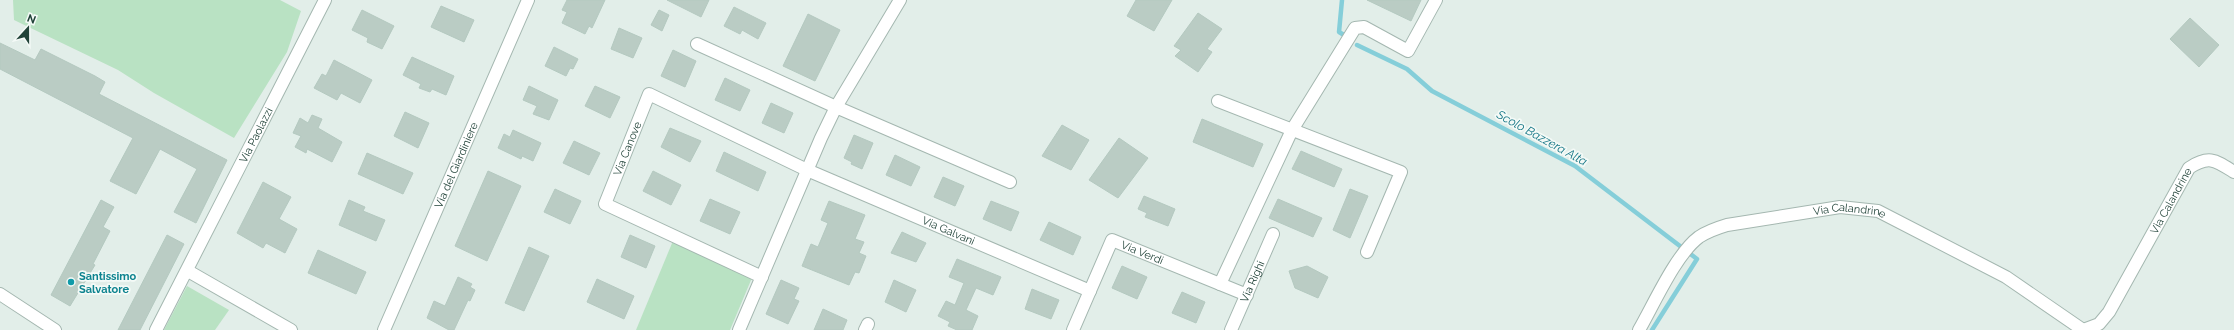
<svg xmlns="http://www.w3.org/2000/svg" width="2234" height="330" font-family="Raleway,sans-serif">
	<rect width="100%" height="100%" fill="#e2eee9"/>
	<!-- green -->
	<g fill="#b9e2c3">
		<polygon points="13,0 280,0 301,11 287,52 234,138 154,93 118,70 14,20"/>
		<polygon points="675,236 754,273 730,330 636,330"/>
		<polygon points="187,286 229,310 215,330 164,330"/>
	</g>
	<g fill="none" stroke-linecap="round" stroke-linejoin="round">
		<!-- stream -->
		<g stroke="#85ced9" stroke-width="4.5">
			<polyline points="1342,0 1339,32 1344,35"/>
			<polyline points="1357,45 1407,69 1432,91 1575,166 1697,259 1652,330"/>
		</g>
	</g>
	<!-- building -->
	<g fill="#baccc4" stroke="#b4c9c0">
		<polygon points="567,0 605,0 592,28 589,26 585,34 562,23 567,12 562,10"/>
		<polygon points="667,0 709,0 701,17"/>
		<polygon points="1136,0 1172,0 1154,31 1127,16"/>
		<polygon points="1367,0 1421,0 1411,21"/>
		<polygon points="441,6 474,20 464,42 431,27"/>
		<polygon points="734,7 766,23 758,39 742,30 740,34 724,26"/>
		<polygon points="362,10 394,26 382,49 367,42 368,38 352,30"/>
		<polygon points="659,10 669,15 662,31 651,25"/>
		<polygon points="1198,13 1222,29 1207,49 1212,52 1198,72 1175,56 1181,50 1174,46"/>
		<polygon points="808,14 840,30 815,81 783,66"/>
		<polygon points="2190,18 2219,45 2199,67 2170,39"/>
		<polygon points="619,28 642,38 633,58 611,49"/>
		<polygon points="0,43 35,60 41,49 95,76 105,82 99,94 227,160 196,223 174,212 197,169 160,149 136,194 110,181 133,138 0,69"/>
		<polygon points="554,47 578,59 573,69 570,68 566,76 545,66"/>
		<polygon points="673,50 696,61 685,87 661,76"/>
		<polygon points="412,57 454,76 446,95 432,89 430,92 419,88 421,84 403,75"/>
		<polygon points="334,60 372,80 360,103 341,93 337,100 314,88 322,74 326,76"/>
		<polygon points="725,78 750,90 740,111 715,100"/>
		<polygon points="529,86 558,100 549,120 533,114 537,106 523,100"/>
		<polygon points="595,86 620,97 610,118 585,106"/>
		<polygon points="771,103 793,113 784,133 762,123"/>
		<polygon points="405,112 429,123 418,148 394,136"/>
		<polygon points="312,115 322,119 318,128 342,142 332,162 307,149 306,153 295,147 301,136 293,133 300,118 308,123"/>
		<polygon points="1202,119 1263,144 1253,167 1193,142"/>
		<polygon points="1062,125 1089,140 1071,170 1042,156"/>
		<polygon points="670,128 701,141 690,162 661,147"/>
		<polygon points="513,130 541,143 533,161 522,156 521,159 498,148 504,134 510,137"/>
		<polygon points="854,135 873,143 862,169 851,164 852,162 844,158"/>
		<polygon points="1119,138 1148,158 1118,198 1089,180"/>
		<polygon points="574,141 600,153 589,175 563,163"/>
		<polygon points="1301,151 1342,169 1334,187 1292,169"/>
		<polygon points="724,152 766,172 758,191 716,171"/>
		<polygon points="367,153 413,173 403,194 358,174"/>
		<polygon points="895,155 920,167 911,186 886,175"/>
		<polygon points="488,171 521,186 487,261 455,246"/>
		<polygon points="653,171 681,185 671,205 643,191"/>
		<polygon points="943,177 964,186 955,206 934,197"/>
		<polygon points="263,182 291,197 279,219 297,229 285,253 266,243 263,248 237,233"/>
		<polygon points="555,189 581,201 570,224 544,212"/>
		<polygon points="1350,189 1368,196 1350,238 1333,230"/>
		<polygon points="1144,196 1175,209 1168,226 1145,217 1147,213 1138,209"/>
		<polygon points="710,199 740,212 730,234 700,221"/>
		<polygon points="1278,199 1322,218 1313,237 1269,218"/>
		<polygon points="101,200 114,207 103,227 110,231 93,264 95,265 70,306 51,295"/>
		<polygon points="349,200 365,207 363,211 385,220 376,241 339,225"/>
		<polygon points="829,201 865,215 855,239 864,242 859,253 866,256 859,273 855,272 849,285 802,266 811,244 818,247 828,223 821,220"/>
		<polygon points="991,201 1019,212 1011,231 983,219"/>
		<polygon points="1049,222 1081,237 1073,255 1040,240"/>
		<polygon points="902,232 926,243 916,262 891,253"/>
		<polygon points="167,235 184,244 140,330 118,330"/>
		<polygon points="630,235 655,246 646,268 621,257"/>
		<polygon points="529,247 549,256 524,311 505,303"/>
		<polygon points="318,250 366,272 356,294 308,273"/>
		<polygon points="957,259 1001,277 993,295 976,288 966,310 978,316 972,330 957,330 948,326 950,322 938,316 946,301 955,305 964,283 949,277"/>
		<polygon points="1122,266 1147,277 1137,299 1112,288"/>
		<polygon points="1307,266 1328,277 1318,298 1295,288 1289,271"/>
		<polygon points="458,277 472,284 470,287 475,290 470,301 468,300 454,330 449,330 427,318 434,301 445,306"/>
		<polygon points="597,279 634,296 624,319 587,302"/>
		<polygon points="781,280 799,288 794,299 799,301 788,324 766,314"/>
		<polygon points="894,280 916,290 906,312 885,302"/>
		<polygon points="1032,289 1059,300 1051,319 1025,309"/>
		<polygon points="1182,292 1205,302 1196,323 1172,313"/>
		<polygon points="823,309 847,320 843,330 814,330"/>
	</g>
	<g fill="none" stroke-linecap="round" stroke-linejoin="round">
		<!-- minor casing -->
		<g stroke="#a4b7b0" stroke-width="14">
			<g id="minor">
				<polyline points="697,44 836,107 1010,182"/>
				<polyline points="1218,101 1401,172 1367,252"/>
				<polyline points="188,271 291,330"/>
				<path id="s1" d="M762 277 605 204 649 94 807 170 1090 291"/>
				<polyline points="1220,284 1247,295"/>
				<polyline points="0,294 55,330"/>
				<path id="s2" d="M156 330 325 0"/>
				<path id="s3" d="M384 330 528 0"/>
				<polyline points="739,330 821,138 836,107 900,0"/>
				<polyline points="865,330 868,324"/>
				<path id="s4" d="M1073 330 1112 240 1220 284 1292 130 1355 28 1364 27 1408 51 1436 0"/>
				<path id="s5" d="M1231 330 1273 234"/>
				<path id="s6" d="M1639 330C1654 304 1676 254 1699 237 1708 231 1717 228 1727 225L1840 207 1878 211 2006 277 2083 330"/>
				<path id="s7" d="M2083 330 2099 324 2109 312 2189 168C2209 155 2215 160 2234 172"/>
			</g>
		</g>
		<!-- minor -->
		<use href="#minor" stroke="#fff" stroke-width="12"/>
	</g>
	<!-- markers -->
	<circle fill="#0f9aa8" stroke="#f4faf7" stroke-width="1.5" cx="71" cy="282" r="4"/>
	<g text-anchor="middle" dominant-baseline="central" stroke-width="3.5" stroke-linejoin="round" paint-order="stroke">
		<!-- street labels -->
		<g font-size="11" fill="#204238" stroke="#f4faf7">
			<text stroke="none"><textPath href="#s2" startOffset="219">Via Paolazzi</textPath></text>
			<text stroke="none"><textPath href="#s1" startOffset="233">Via Canove</textPath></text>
			<text stroke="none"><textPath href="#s3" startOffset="180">Via del Giardiniere</textPath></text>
			<text stroke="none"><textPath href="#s7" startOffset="160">Via Calandrine</textPath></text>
			<text stroke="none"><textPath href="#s6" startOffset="266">Via Calandrine</textPath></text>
			<text stroke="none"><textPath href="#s1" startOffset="621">Via Galvani</textPath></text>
			<text stroke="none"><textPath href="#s4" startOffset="131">Via Verdi</textPath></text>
			<text stroke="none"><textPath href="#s5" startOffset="53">Via Righi</textPath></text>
		</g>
		<!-- culture labels -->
		<g font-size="11" font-weight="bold" fill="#0d838f" stroke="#f4faf7" text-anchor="start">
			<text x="79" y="276">Santissimo<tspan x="79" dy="13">Salvatore</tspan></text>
		</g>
		<!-- water labels -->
		<g font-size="12" font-style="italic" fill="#137585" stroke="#f4faf7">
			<text transform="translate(1542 138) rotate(29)">Scolo Bazzera Alta</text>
		</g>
	</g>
	<!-- north arrow -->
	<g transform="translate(28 28) rotate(21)" stroke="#f4faf7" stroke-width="3" paint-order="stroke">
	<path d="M0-3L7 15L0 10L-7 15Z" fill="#204238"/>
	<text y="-6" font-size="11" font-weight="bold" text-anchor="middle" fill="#204238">N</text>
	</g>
</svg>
